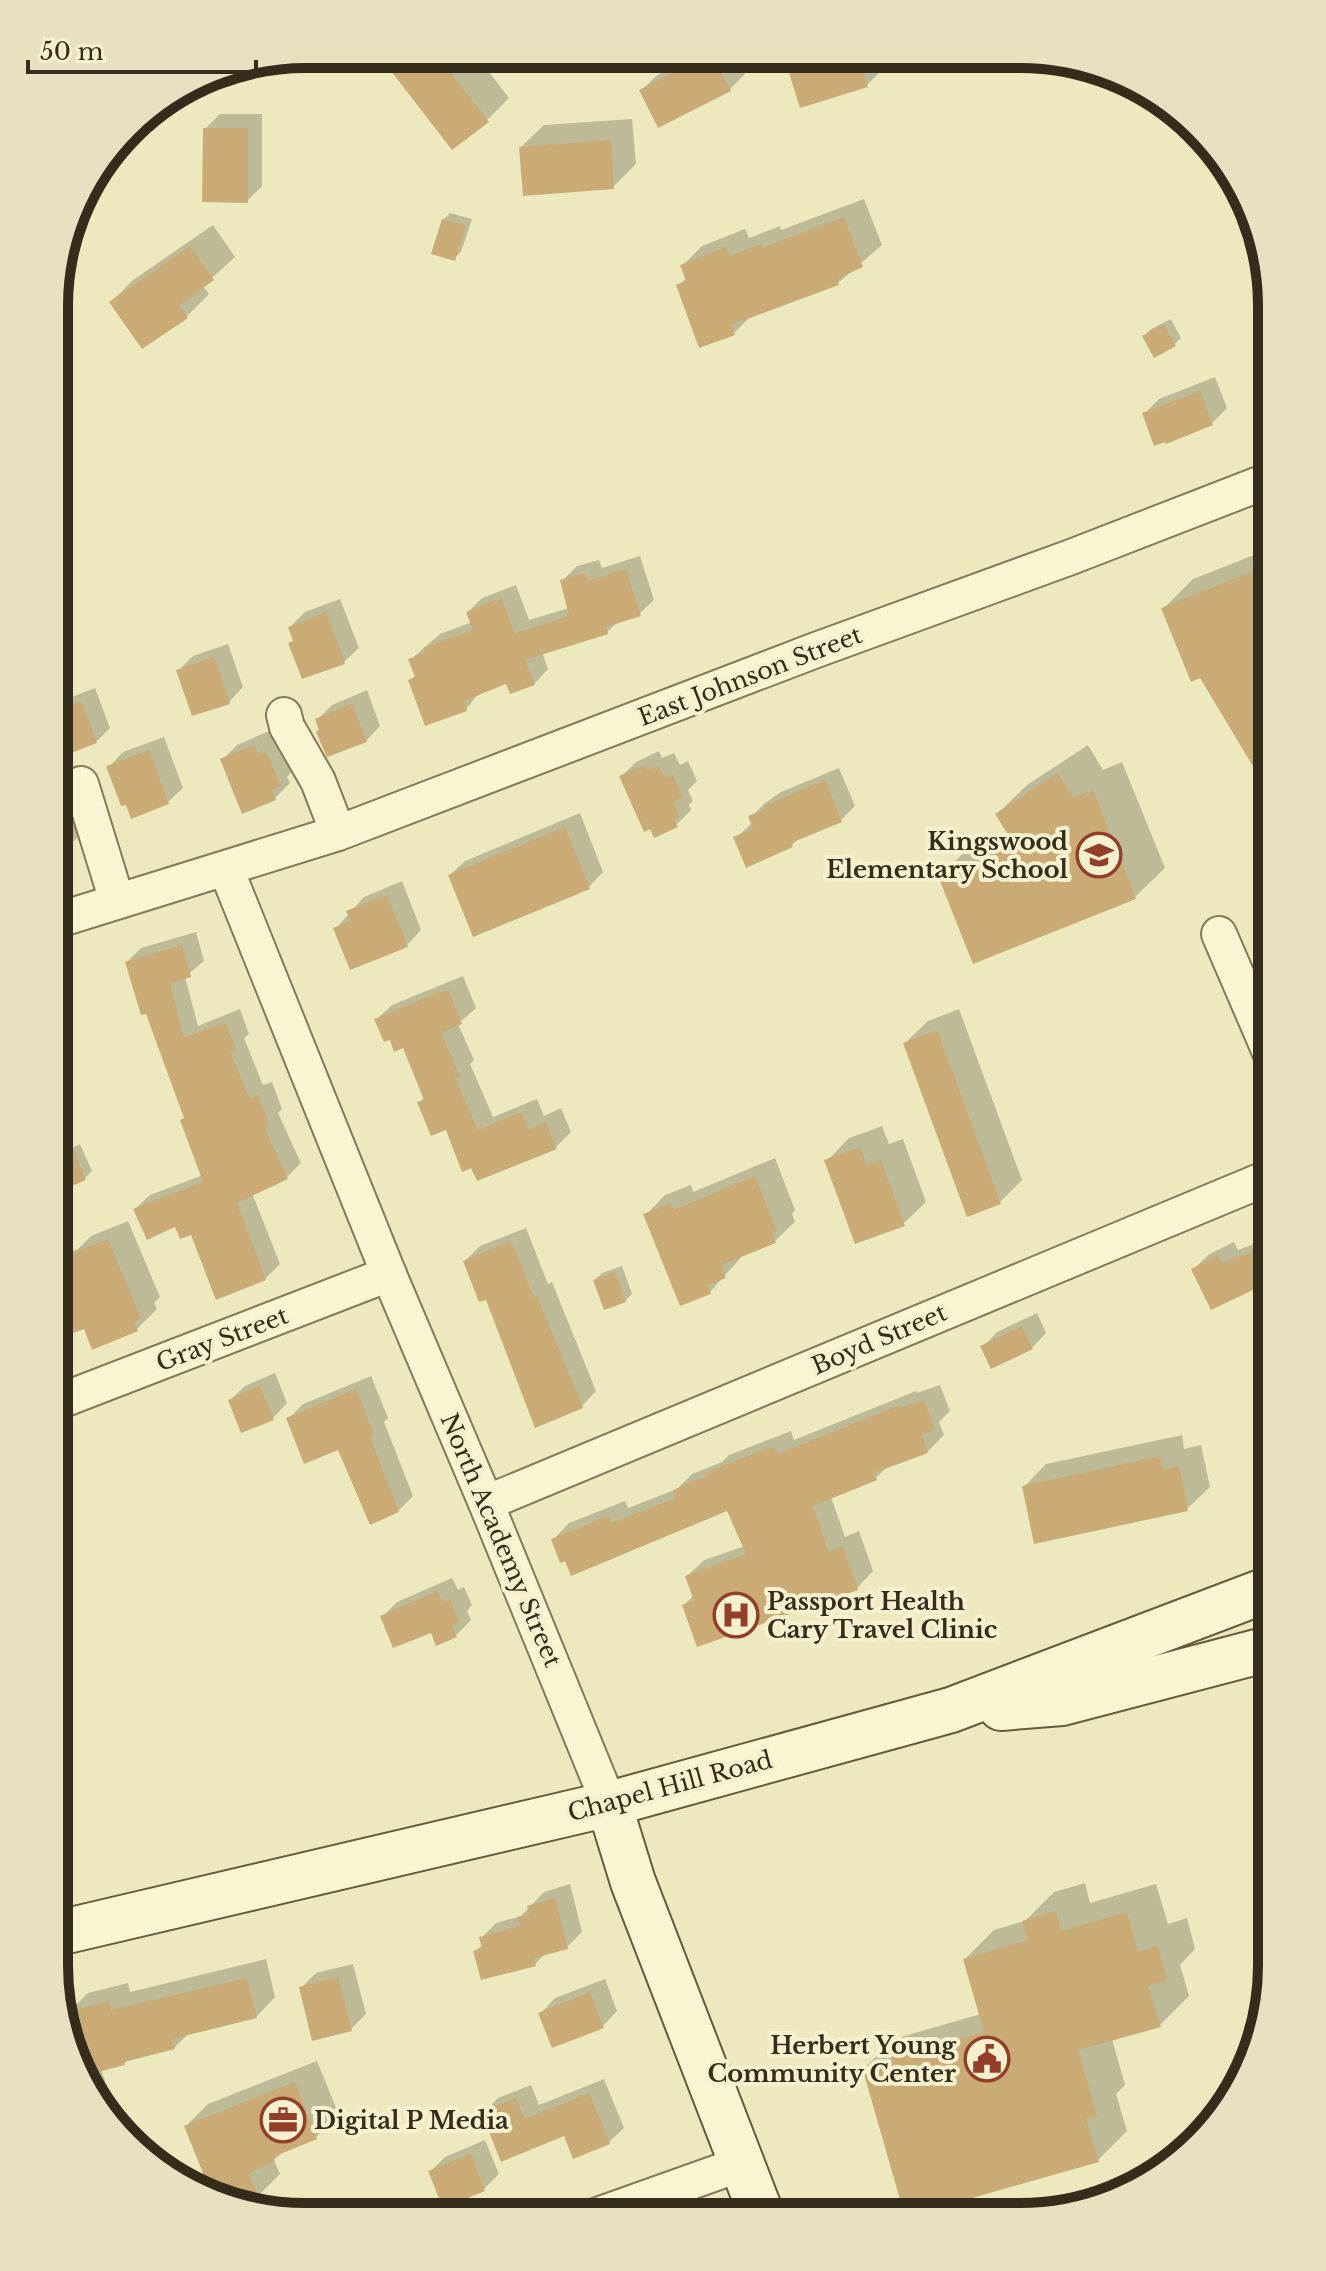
<svg xmlns="http://www.w3.org/2000/svg" width="1326" height="2271" font-family="'Libre Baskerville',serif">
	<rect width="100%" height="100%" fill="#ede9bf"/>
	<!-- shadow -->
	<g fill="#0003">
		<polygon points="409,55 476,55 509,98 487,120 393,71"/>
		<polygon points="693,56 735,57 745,74 730,89 641,91 656,76"/>
		<polygon points="786,57 903,58 888,64 867,85 801,105"/>
		<polygon points="220,114 262,114 262,186 247,201 205,129"/>
		<polygon points="632,119 636,164 613,187 521,147 544,125"/>
		<polygon points="864,199 882,245 838,283 751,316 734,333 678,286 687,277 682,266 702,246 745,229 749,238 780,226 781,230"/>
		<polygon points="450,213 472,219 461,252 455,258 443,220"/>
		<polygon points="213,225 235,257 203,286 209,294 187,316 142,347 111,302 133,280"/>
		<polygon points="61,258 78,265 62,302 56,308 56,274"/>
		<polygon points="1171,319 1181,338 1175,344 1144,336 1151,329"/>
		<polygon points="1272,332 1272,389 1258,346"/>
		<polygon points="1215,377 1227,408 1212,423 1144,414 1159,399"/>
		<polygon points="1272,548 1272,794 1164,608 1193,579"/>
		<polygon points="640,556 654,600 639,614 619,621 607,632 542,652 548,669 534,684 507,681 479,693 466,709 411,680 416,675 410,660 440,634 472,622 468,612 482,598 516,585 529,620 569,608 563,580 577,566 599,560 602,568"/>
		<polygon points="340,599 359,648 344,662 290,643 295,639 290,627 305,612"/>
		<polygon points="228,644 243,687 229,702 178,671 193,656"/>
		<polygon points="95,688 110,728 96,742 56,757 56,703"/>
		<polygon points="367,690 380,726 366,741 321,729 317,720 332,705"/>
		<polygon points="269,731 274,741 281,738 294,769 287,777 290,783 275,798 222,760 237,745"/>
		<polygon points="164,737 183,788 168,802 109,767 123,752"/>
		<polygon points="1088,745 1103,770 1122,762 1165,868 1135,897 974,961 940,877 969,847 1009,832 997,814 1027,785"/>
		<polygon points="659,751 662,758 674,753 680,765 688,761 697,781 688,790 693,801 689,805 691,810 676,825 621,777 636,762"/>
		<polygon points="55,766 71,807 86,829 72,843 55,849"/>
		<polygon points="839,768 855,806 841,820 799,838 792,845 736,838 753,822 751,817 765,803 781,792"/>
		<polygon points="580,813 603,872 589,887 450,875 465,861"/>
		<polygon points="402,881 421,930 407,945 335,929 364,897"/>
		<polygon points="196,932 204,961 185,977 198,1026 240,1009 249,1034 244,1038 263,1085 272,1082 282,1109 278,1113 301,1163 286,1178 252,1193 280,1264 265,1279 192,1233 135,1209 150,1195 203,1175 186,1117 127,962 141,948"/>
		<polygon points="463,976 476,1008 458,1024 474,1060 470,1064 493,1117 537,1099 544,1116 561,1108 571,1132 556,1147 447,1127 419,1103 425,1097 404,1046 391,1037 377,1019 392,1005"/>
		<polygon points="959,1009 1022,1180 1000,1202 905,1043 928,1021"/>
		<polygon points="882,1126 889,1144 903,1139 926,1202 903,1224 827,1161 849,1138"/>
		<polygon points="80,1144 92,1171 85,1178 64,1187 55,1167 55,1156"/>
		<polygon points="775,1158 795,1210 792,1214 795,1222 775,1241 744,1254 710,1292 646,1215 665,1195 691,1185 693,1192"/>
		<polygon points="128,1221 160,1297 154,1303 157,1309 137,1329 85,1327 55,1338 55,1258 78,1249 91,1236"/>
		<polygon points="526,1228 548,1284 552,1282 596,1391 582,1406 487,1297 465,1261 480,1246"/>
		<polygon points="1272,1237 1272,1278 1193,1270 1208,1255 1234,1242 1238,1250"/>
		<polygon points="622,1266 632,1294 625,1301 595,1280 602,1273"/>
		<polygon points="1037,1313 1046,1333 1032,1348 983,1347 997,1332"/>
		<polygon points="275,1373 287,1403 273,1418 230,1400 245,1386"/>
		<polygon points="371,1376 388,1418 384,1422 413,1496 398,1511 340,1447 288,1419 303,1404"/>
		<polygon points="940,1385 950,1411 939,1422 944,1435 927,1452 888,1466 875,1479 831,1497 845,1537 859,1531 873,1571 857,1588 684,1605 694,1595 687,1576 704,1560 745,1546 728,1508 553,1540 569,1523 625,1501 628,1508 677,1489 692,1474 722,1462 729,1455 791,1431 794,1440 916,1391 917,1393"/>
		<polygon points="1182,1435 1184,1449 1201,1445 1210,1487 1187,1509 1024,1487 1046,1464"/>
		<polygon points="452,1578 458,1590 464,1587 472,1605 467,1611 471,1620 456,1635 437,1643 432,1631 382,1617 397,1602"/>
		<polygon points="1085,1883 1090,1903 1156,1884 1168,1924 1187,1918 1195,1949 1180,1965 1189,1996 1160,2025 1112,2039 1125,2085 1116,2094 1127,2131 1098,2160 864,2068 894,2039 981,2014 965,1959 994,1930 1025,1921 1054,1892"/>
		<polygon points="570,1884 582,1932 567,1947 547,1952 535,1964 475,1952 483,1944 481,1938 496,1923 521,1916 544,1892"/>
		<polygon points="266,1959 275,1997 256,2017 189,2033 174,2048 129,2059 124,2064 101,2069 121,2126 119,2129 97,2105 73,2058 80,2056 69,2012 88,1993 128,1983 130,1992"/>
		<polygon points="353,1964 366,2014 351,2029 301,1988 316,1973"/>
		<polygon points="605,1979 617,2011 603,2026 541,2013 555,1998"/>
		<polygon points="317,2061 339,2115 316,2137 285,2150 274,2160 280,2174 258,2196 242,2202 211,2189 186,2126 208,2104"/>
		<polygon points="604,2079 624,2128 609,2142 484,2113 498,2098 531,2085 539,2105"/>
		<polygon points="485,2140 499,2174 484,2189 444,2205 431,2171 445,2157"/>
	</g>
	<!-- building -->
	<g fill="#cbab75">
		<polygon points="412,55 437,55 489,122 452,150 391,71"/>
		<polygon points="704,56 713,57 731,91 658,128 639,90"/>
		<polygon points="784,57 859,57 868,87 800,108"/>
		<polygon points="203,128 248,128 248,203 202,202"/>
		<polygon points="611,140 614,189 523,196 519,147"/>
		<polygon points="844,217 863,267 837,279 839,285 731,325 735,335 699,348 676,285 686,281 680,265 726,247 729,256 761,244 762,248"/>
		<polygon points="442,219 466,226 455,261 431,254"/>
		<polygon points="190,246 214,280 179,305 188,318 142,349 109,302"/>
		<polygon points="1164,324 1176,346 1154,358 1142,336"/>
		<polygon points="1200,391 1213,425 1166,444 1165,442 1154,446 1142,413"/>
		<polygon points="1272,564 1272,798 1200,678 1191,682 1161,608"/>
		<polygon points="626,569 641,616 606,627 608,634 525,660 535,685 510,694 506,684 464,701 467,711 425,726 408,680 415,677 408,659 425,653 423,648 473,630 466,612 501,598 515,633 569,616 560,580 585,573 588,581"/>
		<polygon points="326,612 345,664 302,679 288,643 293,641 288,627"/>
		<polygon points="214,657 230,704 192,716 176,670"/>
		<polygon points="81,701 97,743 56,759 56,711"/>
		<polygon points="352,704 367,742 327,757 316,732 319,730 315,719"/>
		<polygon points="254,745 259,755 266,752 281,786 272,790 276,800 242,814 220,759"/>
		<polygon points="149,750 169,804 131,819 126,805 121,806 106,766"/>
		<polygon points="644,765 647,771 659,766 665,778 673,775 683,797 673,802 680,817 674,820 678,827 654,838 650,829 644,832 619,776"/>
		<polygon points="1058,773 1073,798 1093,790 1136,899 973,964 938,876 1015,846 995,814"/>
		<polygon points="825,780 842,822 791,843 793,847 746,868 733,837 753,829 748,816 766,809 764,806"/>
		<polygon points="565,827 590,889 473,937 448,875"/>
		<polygon points="387,895 408,947 350,970 333,928 351,921 346,911"/>
		<polygon points="182,945 191,977 170,983 184,1038 225,1022 236,1050 230,1052 249,1098 258,1095 269,1125 264,1127 288,1179 237,1203 266,1280 216,1300 191,1235 180,1239 175,1227 147,1240 133,1209 203,1182 180,1120 184,1118 146,1014 141,1015 125,962"/>
		<polygon points="448,989 462,1024 441,1033 460,1076 455,1078 478,1130 522,1112 529,1130 546,1122 557,1149 477,1181 471,1168 462,1172 446,1130 431,1136 417,1102 424,1100 403,1048 394,1052 390,1040 384,1042 374,1019"/>
		<polygon points="937,1030 1001,1204 967,1217 903,1043"/>
		<polygon points="860,1147 867,1165 881,1160 905,1226 855,1244 824,1160"/>
		<polygon points="73,1149 86,1180 55,1193 55,1157"/>
		<polygon points="755,1176 777,1232 772,1233 776,1243 721,1265 726,1278 708,1285 711,1294 680,1306 643,1214 671,1203 674,1210"/>
		<polygon points="108,1239 141,1318 134,1322 138,1331 92,1350 84,1329 55,1340 55,1261"/>
		<polygon points="511,1241 534,1297 537,1296 583,1408 535,1428 486,1300 479,1302 463,1261"/>
		<polygon points="1272,1244 1272,1281 1211,1310 1191,1269 1218,1255 1222,1263"/>
		<polygon points="615,1272 626,1302 604,1310 593,1280"/>
		<polygon points="1022,1326 1033,1349 991,1369 980,1346"/>
		<polygon points="260,1386 274,1420 241,1433 228,1400"/>
		<polygon points="356,1389 374,1435 370,1437 399,1512 370,1525 338,1450 304,1464 286,1418"/>
		<polygon points="924,1400 935,1429 922,1435 928,1453 874,1473 877,1480 813,1506 829,1552 843,1546 858,1590 697,1647 682,1605 694,1601 685,1576 746,1554 727,1511 571,1576 565,1561 560,1563 551,1539 609,1516 612,1523 676,1498 673,1490 711,1474 710,1471 774,1446 778,1454 900,1405 900,1408"/>
		<polygon points="1160,1456 1163,1470 1179,1466 1188,1511 1034,1544 1022,1486"/>
		<polygon points="438,1591 443,1603 450,1600 459,1622 452,1625 457,1637 436,1646 431,1633 393,1648 380,1616"/>
		<polygon points="555,1898 568,1949 534,1958 536,1966 481,1980 473,1951 482,1948 479,1937 520,1926 517,1917 529,1914 527,1906"/>
		<polygon points="1056,1911 1061,1931 1127,1912 1138,1952 1158,1946 1167,1980 1148,1986 1161,2027 1078,2050 1097,2116 1086,2119 1099,2162 905,2217 862,2067 984,2032 963,1959 1028,1940 1022,1921"/>
		<polygon points="338,1977 352,2031 312,2041 299,1987"/>
		<polygon points="247,1978 257,2018 172,2039 175,2049 124,2062 125,2065 82,2076 67,2012 109,2001 111,2010"/>
		<polygon points="590,1992 604,2028 552,2048 538,2013"/>
		<polygon points="295,2082 317,2139 273,2157 275,2162 249,2173 264,2211 209,2188 184,2126"/>
		<polygon points="589,2093 610,2144 573,2159 564,2136 501,2162 481,2112 516,2098 525,2119"/>
		<polygon points="471,2154 485,2191 443,2208 428,2171"/>
	</g>
	<g fill="none" stroke-linecap="round" stroke-linejoin="round">
		<!-- street casing -->
		<g stroke="#857958" stroke-width="38">
			<g id="street">
				<polyline points="284,715 287,727 318,781 338,833"/>
				<polyline points="81,784 117,901"/>
				<polyline points="226,869 390,1277 486,1503 609,1804"/>
				<polyline points="55,921 338,833 816,650 1071,557 1272,479"/>
				<polyline points="1219,934 1272,1057"/>
				<polyline points="55,1403 389,1274"/>
				<polyline points="486,1503 1272,1176"/>
				<polyline points="595,2216 741,2164"/>
			</g>
		</g>
		<!-- secondary casing -->
		<g stroke="#675a3b" stroke-width="48">
			<g id="secondary">
				<polyline points="1001,1708 1062,1703 1272,1648"/>
				<polyline points="609,1804 633,1882 762,2216"/>
				<polyline points="54,1934 609,1804 951,1710 1272,1588"/>
			</g>
		</g>
		<!-- street -->
		<use href="#street" stroke="#f8f5d2" stroke-width="34"/>
		<!-- secondary -->
		<use href="#secondary" stroke="#f8f5d2" stroke-width="44"/>
	</g>
	<!-- icons -->
	<defs>
		<g id="school-ring" transform="scale(2.3)"><circle r="9.5" fill="#f5f1ce" stroke="#933e28" stroke-width="1.5"/><path d="M0-5L7-2L0 1L-7-2ZM-4 1L0 2.5L4 1V4Q0 6-4 4Z" fill="#933e28"/></g>
		<g id="hospital-ring" transform="scale(2.3)"><circle r="9.5" fill="#f5f1ce" stroke="#933e28" stroke-width="1.5"/><path d="M-5-5h3v3.5h4V-5h3V5h-3V1.5h-4V5h-3Z" fill="#933e28"/></g>
		<g id="civic-ring" transform="scale(2.3)"><circle r="9.5" fill="#f5f1ce" stroke="#933e28" stroke-width="1.5"/><path d="M-.6-6.5H3V-4.5H.6V-3L4-1V1h2V6H-6V1h2V-1L-.6-3ZM-1.2 2.5V6h2.4V2.5Z" fill="#933e28"/></g>
		<g id="office-ring" transform="scale(2.3)"><circle r="9.5" fill="#f5f1ce" stroke="#933e28" stroke-width="1.5"/><path d="M-6-3h4V-5.5h4V-3h4V5H-6ZM-1-4.5V-3h2v-1.5ZM-6 0V1H6V0Z" fill="#933e28"/></g>
	</defs>
	<g fill-rule="evenodd">
		<use href="#school-ring" x="1099" y="855"/>
		<use href="#hospital-ring" x="736" y="1615"/>
		<use href="#civic-ring" x="987" y="2059"/>
		<use href="#office-ring" x="283" y="2120"/>
	</g>
	<g text-anchor="middle" dominant-baseline="central" stroke-width="8" stroke-linejoin="round" paint-order="stroke">
		<!-- street labels -->
		<g font-size="24" fill="#352d1c" stroke="#f5f1ce">
			<text transform="translate(750 676) rotate(-21)">East Johnson Street</text>
			<text transform="translate(222 1339) rotate(-21)">Gray Street</text>
			<text transform="translate(879 1339) rotate(-23)">Boyd Street</text>
			<text transform="translate(501 1540) rotate(67)">North Academy Street</text>
			<text transform="translate(670 1786) rotate(-15)">Chapel Hill Road</text>
		</g>
		<!-- poi labels -->
		<g font-size="24" font-weight="bold" fill="#352d1c" stroke="#f5f1ce" text-anchor="end">
			<text x="1068" y="841">Kingswood<tspan x="1068" dy="28">Elementary School</tspan></text>
			<text x="767" y="1601" text-anchor="start">Passport Health<tspan x="767" dy="28">Cary Travel Clinic</tspan></text>
			<text x="956" y="2045">Herbert Young<tspan x="956" dy="28">Community Center</tspan></text>
			<text x="314" y="2120" text-anchor="start">Digital P Media</text>
		</g>
	</g>
	<!-- crop -->
	<path d="M0 0H1326V2271H0ZM306 68H1020A238 238 0 0 1 1258 306V1965A238 238 0 0 1 1020 2203H306A238 238 0 0 1 68 1965V306A238 238 0 0 1 306 68Z" fill="#e6e1c0" fill-rule="evenodd"/>
	<path fill="none" stroke="#352d1c" stroke-width="10" d="M306 68H1020A238 238 0 0 1 1258 306V1965A238 238 0 0 1 1020 2203H306A238 238 0 0 1 68 1965V306A238 238 0 0 1 306 68Z"/>
	<!-- scale -->
	<path d="M28 60v12h228v-12" fill="none" stroke="#352d1c" stroke-width="4"/>
	<text x="40" y="60" font-size="24" fill="#352d1c" stroke="#f5f1ce" stroke-width="6" paint-order="stroke">50 m</text>
</svg>
